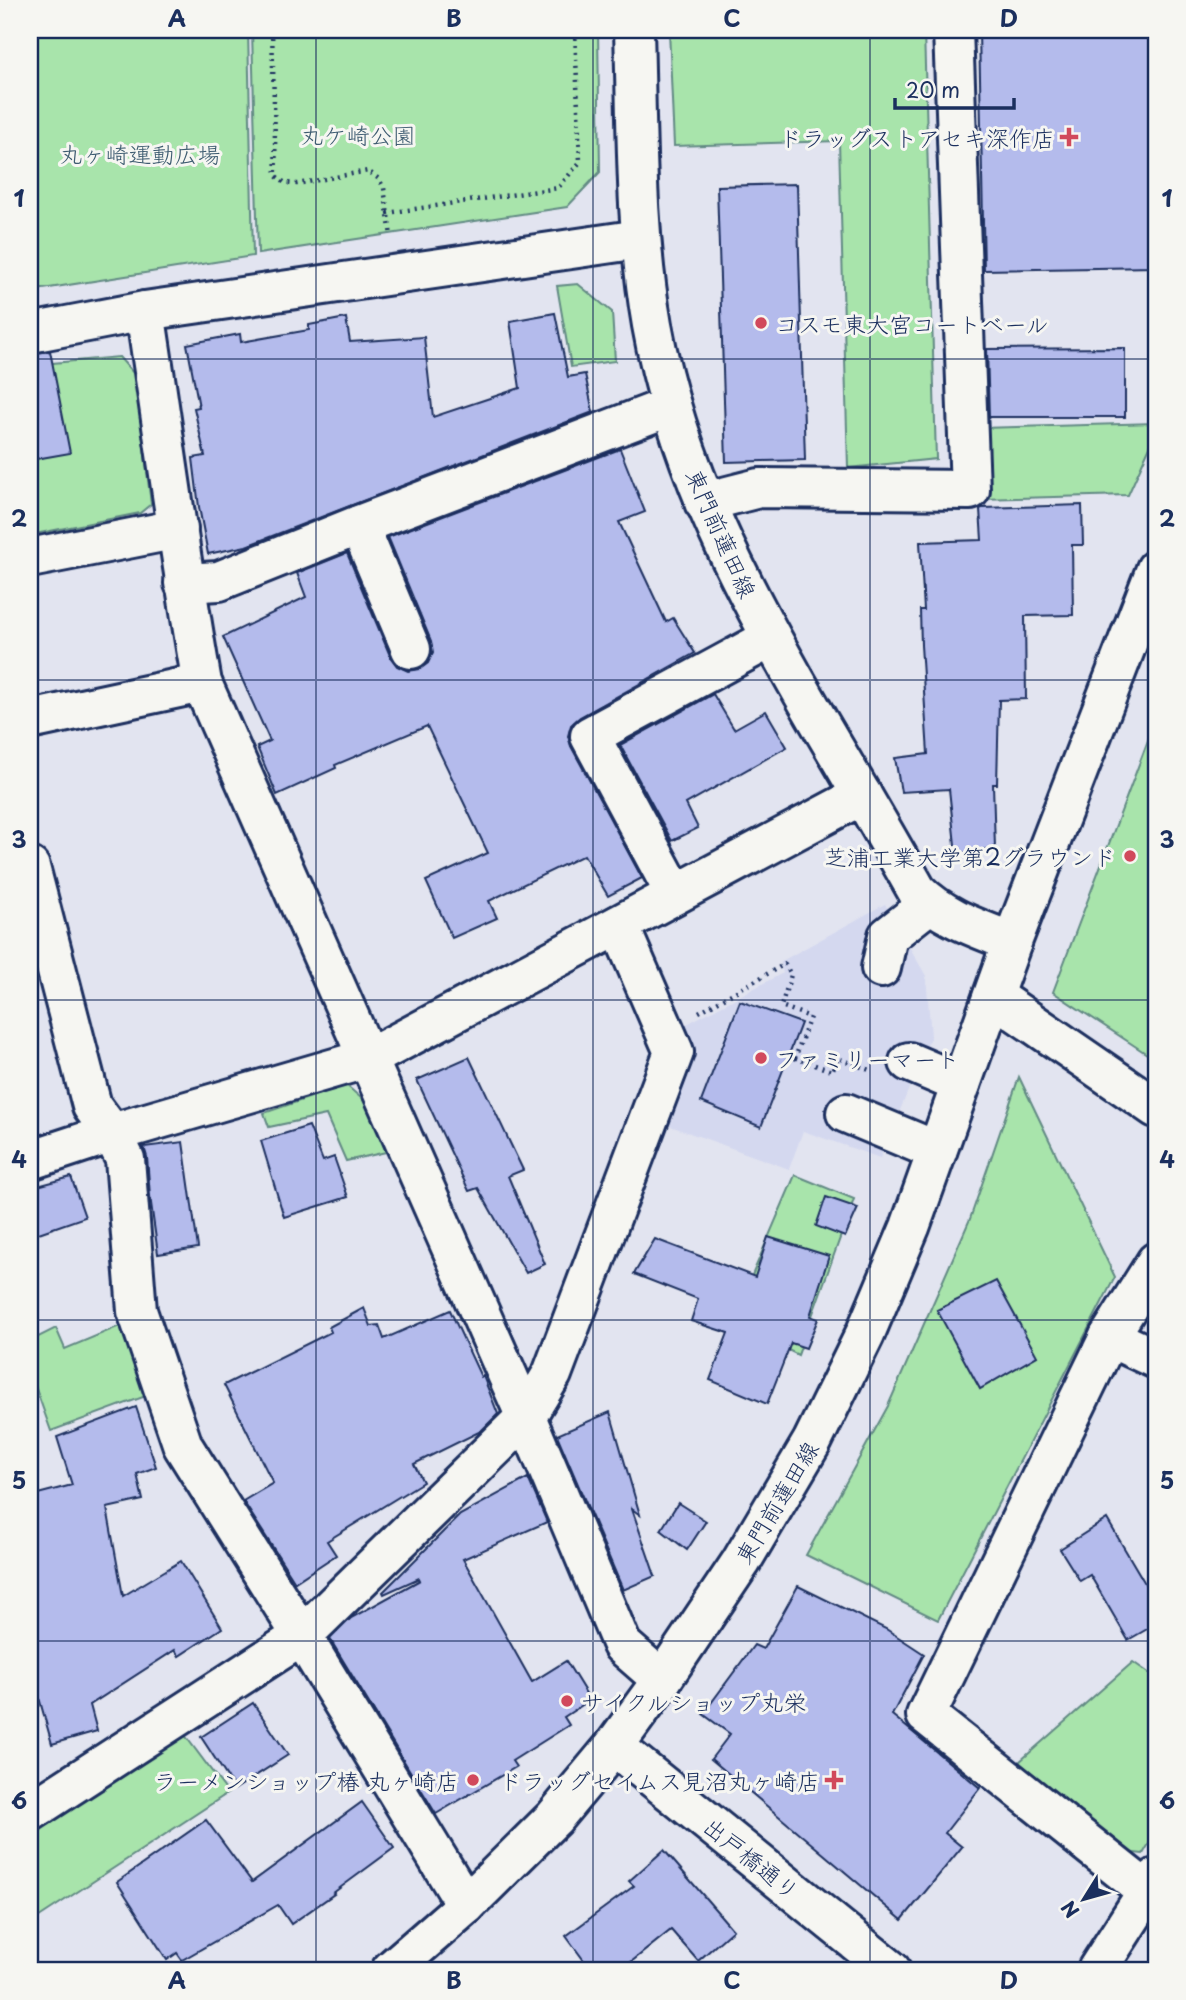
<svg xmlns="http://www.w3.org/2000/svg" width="1186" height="2000" font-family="'Playpen Sans','Klee One',sans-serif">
	<rect width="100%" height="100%" fill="#e2e4f0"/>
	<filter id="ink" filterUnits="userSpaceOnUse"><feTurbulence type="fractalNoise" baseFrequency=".0143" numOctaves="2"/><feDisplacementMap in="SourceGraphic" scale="14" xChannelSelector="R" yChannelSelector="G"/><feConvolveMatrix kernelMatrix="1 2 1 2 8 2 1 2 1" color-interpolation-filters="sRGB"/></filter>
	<g filter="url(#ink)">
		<!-- built -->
		<polygon fill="#d4d8ef" points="885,904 926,976 931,1036 880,1158 803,1131 789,1169 665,1124 683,1026 783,973 780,962"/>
		<!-- green -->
		<g fill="#a8e4ab" stroke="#628a84" stroke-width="2">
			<polygon points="30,30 248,30 253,256 30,291"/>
			<polygon points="252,30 598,30 600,172 567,207 258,254"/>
			<polygon points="669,30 924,30 936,459 848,468 839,141 674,146"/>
			<polygon points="578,284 612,312 615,361 571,367 557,286"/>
			<polygon points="119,357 135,375 151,504 140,513 30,535 30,365"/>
			<polygon points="1156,423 1156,433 1128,495 981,499 980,428"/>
			<polygon points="1156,719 1156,1060 1053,992"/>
			<polygon points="1019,1077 1115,1277 938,1620 806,1555 888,1406 970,1219"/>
			<polygon points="346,1085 368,1104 386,1152 346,1161 326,1115 269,1127 264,1113"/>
			<polygon points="795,1175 854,1199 798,1355 732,1322"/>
			<polygon points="122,1325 146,1396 51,1431 30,1372 30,1341 56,1328 65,1349"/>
			<polygon points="1133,1662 1156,1678 1156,1832 1143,1854 1124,1852 1019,1762"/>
			<polygon points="181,1730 228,1793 30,1923 30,1833"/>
		</g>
		<!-- building -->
		<g fill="#b4bbec" stroke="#1b2f5e" stroke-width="2">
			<polygon points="979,30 1151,30 1155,267 984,270"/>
			<polygon points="797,184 805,460 726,462 717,186"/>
			<polygon points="555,313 568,377 585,374 593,412 246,546 208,554 199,507 193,458 205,456 194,408 199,407 187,344 240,334 241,342 309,330 309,325 346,318 350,342 424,337 433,417 520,388 510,321"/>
			<polygon points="1125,348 1125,417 989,417 987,349"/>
			<polygon points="50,351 70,453 30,460 30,354"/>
			<polygon points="620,449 645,512 619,522 666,622 673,618 695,653 580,717 571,725 568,736 571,746 642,878 608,896 584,855 489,901 497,918 452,938 426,881 488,853 427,726 335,765 336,768 277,795 257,747 270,741 223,637 306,597 297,573 347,553 391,658 397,666 408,671 420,669 428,663 433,652 431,641 388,537"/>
			<polygon points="1082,505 1083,545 1072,545 1073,615 1025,616 1026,699 999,700 997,784 993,784 995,848 956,854 949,789 901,792 895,758 928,754 921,645 920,610 924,610 920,542 982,540 980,509 982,508"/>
			<polygon points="713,694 734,729 766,711 787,747 686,804 698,828 672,841 620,745"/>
			<polygon points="740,1001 801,1023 761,1127 701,1102"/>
			<polygon points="469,1057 523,1170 508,1176 545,1264 526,1273 478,1188 469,1191 417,1080"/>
			<polygon points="309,1126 323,1161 334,1157 348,1197 284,1217 261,1141"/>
			<polygon points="183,1142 198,1248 158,1254 150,1196 147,1157 144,1147"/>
			<polygon points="71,1177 85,1217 30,1236 30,1188"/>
			<polygon points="826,1197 858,1208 845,1237 816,1226"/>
			<polygon points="768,1237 829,1256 810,1316 818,1319 806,1348 791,1343 767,1404 710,1380 728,1333 691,1321 698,1299 634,1274 655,1239 755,1277"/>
			<polygon points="996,1281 1037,1356 980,1389 937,1310"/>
			<polygon points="364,1308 371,1326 379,1325 384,1339 450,1310 481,1377 483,1376 498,1414 481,1431 414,1464 423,1482 327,1541 336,1555 295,1582 243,1501 273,1483 224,1385 331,1332 329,1327"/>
			<polygon points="136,1407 156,1467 137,1474 143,1500 107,1508 123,1596 181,1561 222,1628 179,1656 175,1650 90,1705 97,1731 52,1744 38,1694 30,1696 30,1496 72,1485 57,1437"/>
			<polygon points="610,1412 640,1515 632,1509 655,1576 623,1590 557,1435"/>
			<polygon points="528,1478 547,1522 463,1559 532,1682 566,1661 590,1700 564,1717 569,1725 512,1761 516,1767 436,1814 330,1639 351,1618 420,1580 419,1578 384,1594 383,1592 460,1515"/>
			<polygon points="678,1503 706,1521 687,1550 661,1530"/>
			<polygon points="1107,1519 1156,1602 1156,1624 1128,1640 1090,1575 1080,1581 1060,1549"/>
			<polygon points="798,1586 886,1629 924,1654 892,1715 980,1788 945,1833 962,1847 902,1920 711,1759 730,1734 703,1714 754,1645 763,1649"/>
			<polygon points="253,1703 288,1755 235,1789 201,1737"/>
			<polygon points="362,1802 394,1848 333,1893 334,1894 291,1924 278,1905 182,1960 177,1953 167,1960 117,1882 206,1820 252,1882"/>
			<polygon points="664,1850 733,1930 698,1961 671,1930 621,1970 591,1970 566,1936 634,1886 629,1881"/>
		</g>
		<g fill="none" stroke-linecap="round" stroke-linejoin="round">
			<!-- minor casing -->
			<g stroke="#1b2f5e" stroke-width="44">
				<g id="minor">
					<path d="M145 311C164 435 180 560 202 683L526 1417 622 1645 662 1680"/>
					<polyline points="30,333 145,311 640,239"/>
					<polyline points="704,502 759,488 970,490 953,30"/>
					<polyline points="359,525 411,649"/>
					<polyline points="30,558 178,529"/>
					<polyline points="184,583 219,581 359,525 671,406"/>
					<polyline points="30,720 202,683"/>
					<polyline points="30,867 92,1106 112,1133 125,1159 137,1311 183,1446 302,1636 466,1905"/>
					<polyline points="675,894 590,736 771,638"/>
					<polyline points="881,968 888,936 930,903"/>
					<polyline points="993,996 1156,1108"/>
					<polyline points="909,1062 961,1084"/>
					<polyline points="846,1113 937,1151"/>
					<polyline points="30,1160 112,1133 369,1058 862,795"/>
					<polyline points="1109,1337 1156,1359"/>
					<polyline points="614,1746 891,1970"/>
					<polyline points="30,1812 302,1636 526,1417 552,1374 674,1052 619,925"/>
					<polyline points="1147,1891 926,1715 1109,1337 1156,1262"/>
					<polyline points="1097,1970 1156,1878"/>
				</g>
			</g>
			<!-- major casing -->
			<g stroke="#1b2f5e" stroke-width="44">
				<g id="major">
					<path d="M634 30C637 128 635 228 652 325 678 470 746 596 819 722 852 778 885 834 917 891 944 918 977 928 1012 942"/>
					<polyline points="391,1970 466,1905 554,1818 614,1746 662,1680 741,1562 812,1442 865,1334 910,1227 1012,942 1156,569"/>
				</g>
			</g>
			<!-- path -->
			<g stroke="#1b2f5e" stroke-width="4.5" stroke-dasharray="2 5" stroke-linecap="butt">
				<polyline points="272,30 276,176 285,183 297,184 368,171 379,179 384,188 391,236"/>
				<polyline points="387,213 558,188 580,162 575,30"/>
				<polyline points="699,1012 785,964 791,975 781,1006 810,1017 795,1058 789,1056"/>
				<polyline points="795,1058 832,1071 838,1058 872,1071"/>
			</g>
			<!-- minor -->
			<use href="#minor" stroke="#f6f6f2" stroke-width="38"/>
			<!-- major -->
			<use href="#major" stroke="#f6f6f2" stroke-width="38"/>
		</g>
	</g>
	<!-- grid -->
	<path fill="none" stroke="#1b2f5e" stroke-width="2" stroke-opacity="0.55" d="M316 30V1970M593 30V1970M870 30V1970M30 359H1156M30 680H1156M30 1000H1156M30 1320H1156M30 1641H1156"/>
	<!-- markers -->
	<g fill="#d1495b" stroke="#f6f6f2" stroke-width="2.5">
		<path d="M1065.5 126.5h7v7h7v7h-7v7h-7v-7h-7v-7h7z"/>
		<circle cx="761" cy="323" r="7"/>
		<circle cx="1130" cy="856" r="7"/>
		<circle cx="761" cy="1058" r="7"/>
		<circle cx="567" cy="1701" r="7"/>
		<circle cx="473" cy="1780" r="7"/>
		<path d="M830.5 1769.5h7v7h7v7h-7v7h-7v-7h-7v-7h7z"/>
	</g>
	<g text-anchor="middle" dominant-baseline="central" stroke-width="6" stroke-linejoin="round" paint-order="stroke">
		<!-- park labels -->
		<g font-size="23" fill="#3e5c71" stroke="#f6f6f2">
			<text x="358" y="134">丸ケ崎公園</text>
			<text x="140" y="153">丸ヶ崎運動広場</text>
		</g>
		<!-- poi labels -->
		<g font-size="23" fill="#1b2f5e" stroke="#f6f6f2" text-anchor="end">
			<text x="1055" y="137">ドラッグストアセキ深作店</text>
			<text x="775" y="323" text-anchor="start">コスモ東大宮コートベール</text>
			<text x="1116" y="856">芝浦工業大学第2グラウンド</text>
			<text x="775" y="1058" text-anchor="start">ファミリーマート</text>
			<text x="581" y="1701" text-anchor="start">サイクルショップ丸栄</text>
			<text x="459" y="1780">ラーメンショップ椿 丸ヶ崎店</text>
			<text x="820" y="1780">ドラッグセイムス見沼丸ヶ崎店</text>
		</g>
		<!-- street labels -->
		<g font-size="23" fill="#1b2f5e" stroke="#f6f6f2">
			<text transform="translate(722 533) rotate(66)">東門前蓮田線</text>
			<text transform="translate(776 1502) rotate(-59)">東門前蓮田線</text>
			<text transform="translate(752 1858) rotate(39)">出戸橋通り</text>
		</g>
	</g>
	<!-- margin -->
	<rect width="1186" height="2000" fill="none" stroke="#f6f6f2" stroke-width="77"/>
	<!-- north arrow -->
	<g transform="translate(1084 1899) rotate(233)" stroke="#f6f6f2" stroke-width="5" paint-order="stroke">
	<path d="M0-5L12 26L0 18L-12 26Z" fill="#1b2f5e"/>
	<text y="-10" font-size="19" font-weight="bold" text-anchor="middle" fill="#1b2f5e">N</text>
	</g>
	<!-- scale -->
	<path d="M895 98v10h119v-10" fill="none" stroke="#1b2f5e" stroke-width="3.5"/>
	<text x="906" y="98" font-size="21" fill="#1b2f5e" stroke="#f6f6f2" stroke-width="5" paint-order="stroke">20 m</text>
	<rect x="38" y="38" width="1110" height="1924" fill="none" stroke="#1b2f5e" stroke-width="2.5"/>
	<g font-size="23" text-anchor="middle" font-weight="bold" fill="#1b2f5e">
		<text x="177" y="27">A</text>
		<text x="454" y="27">B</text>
		<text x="732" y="27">C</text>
		<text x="1009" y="27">D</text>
		<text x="19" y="207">1</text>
		<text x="1167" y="207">1</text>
		<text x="19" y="527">2</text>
		<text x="1167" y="527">2</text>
		<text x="19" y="848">3</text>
		<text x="1167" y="848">3</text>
		<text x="19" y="1168">4</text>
		<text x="1167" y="1168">4</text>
		<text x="19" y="1489">5</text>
		<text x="1167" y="1489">5</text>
		<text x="19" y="1809">6</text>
		<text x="1167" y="1809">6</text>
		<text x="177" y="1989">A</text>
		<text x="454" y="1989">B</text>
		<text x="732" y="1989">C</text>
		<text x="1009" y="1989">D</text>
	</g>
</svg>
